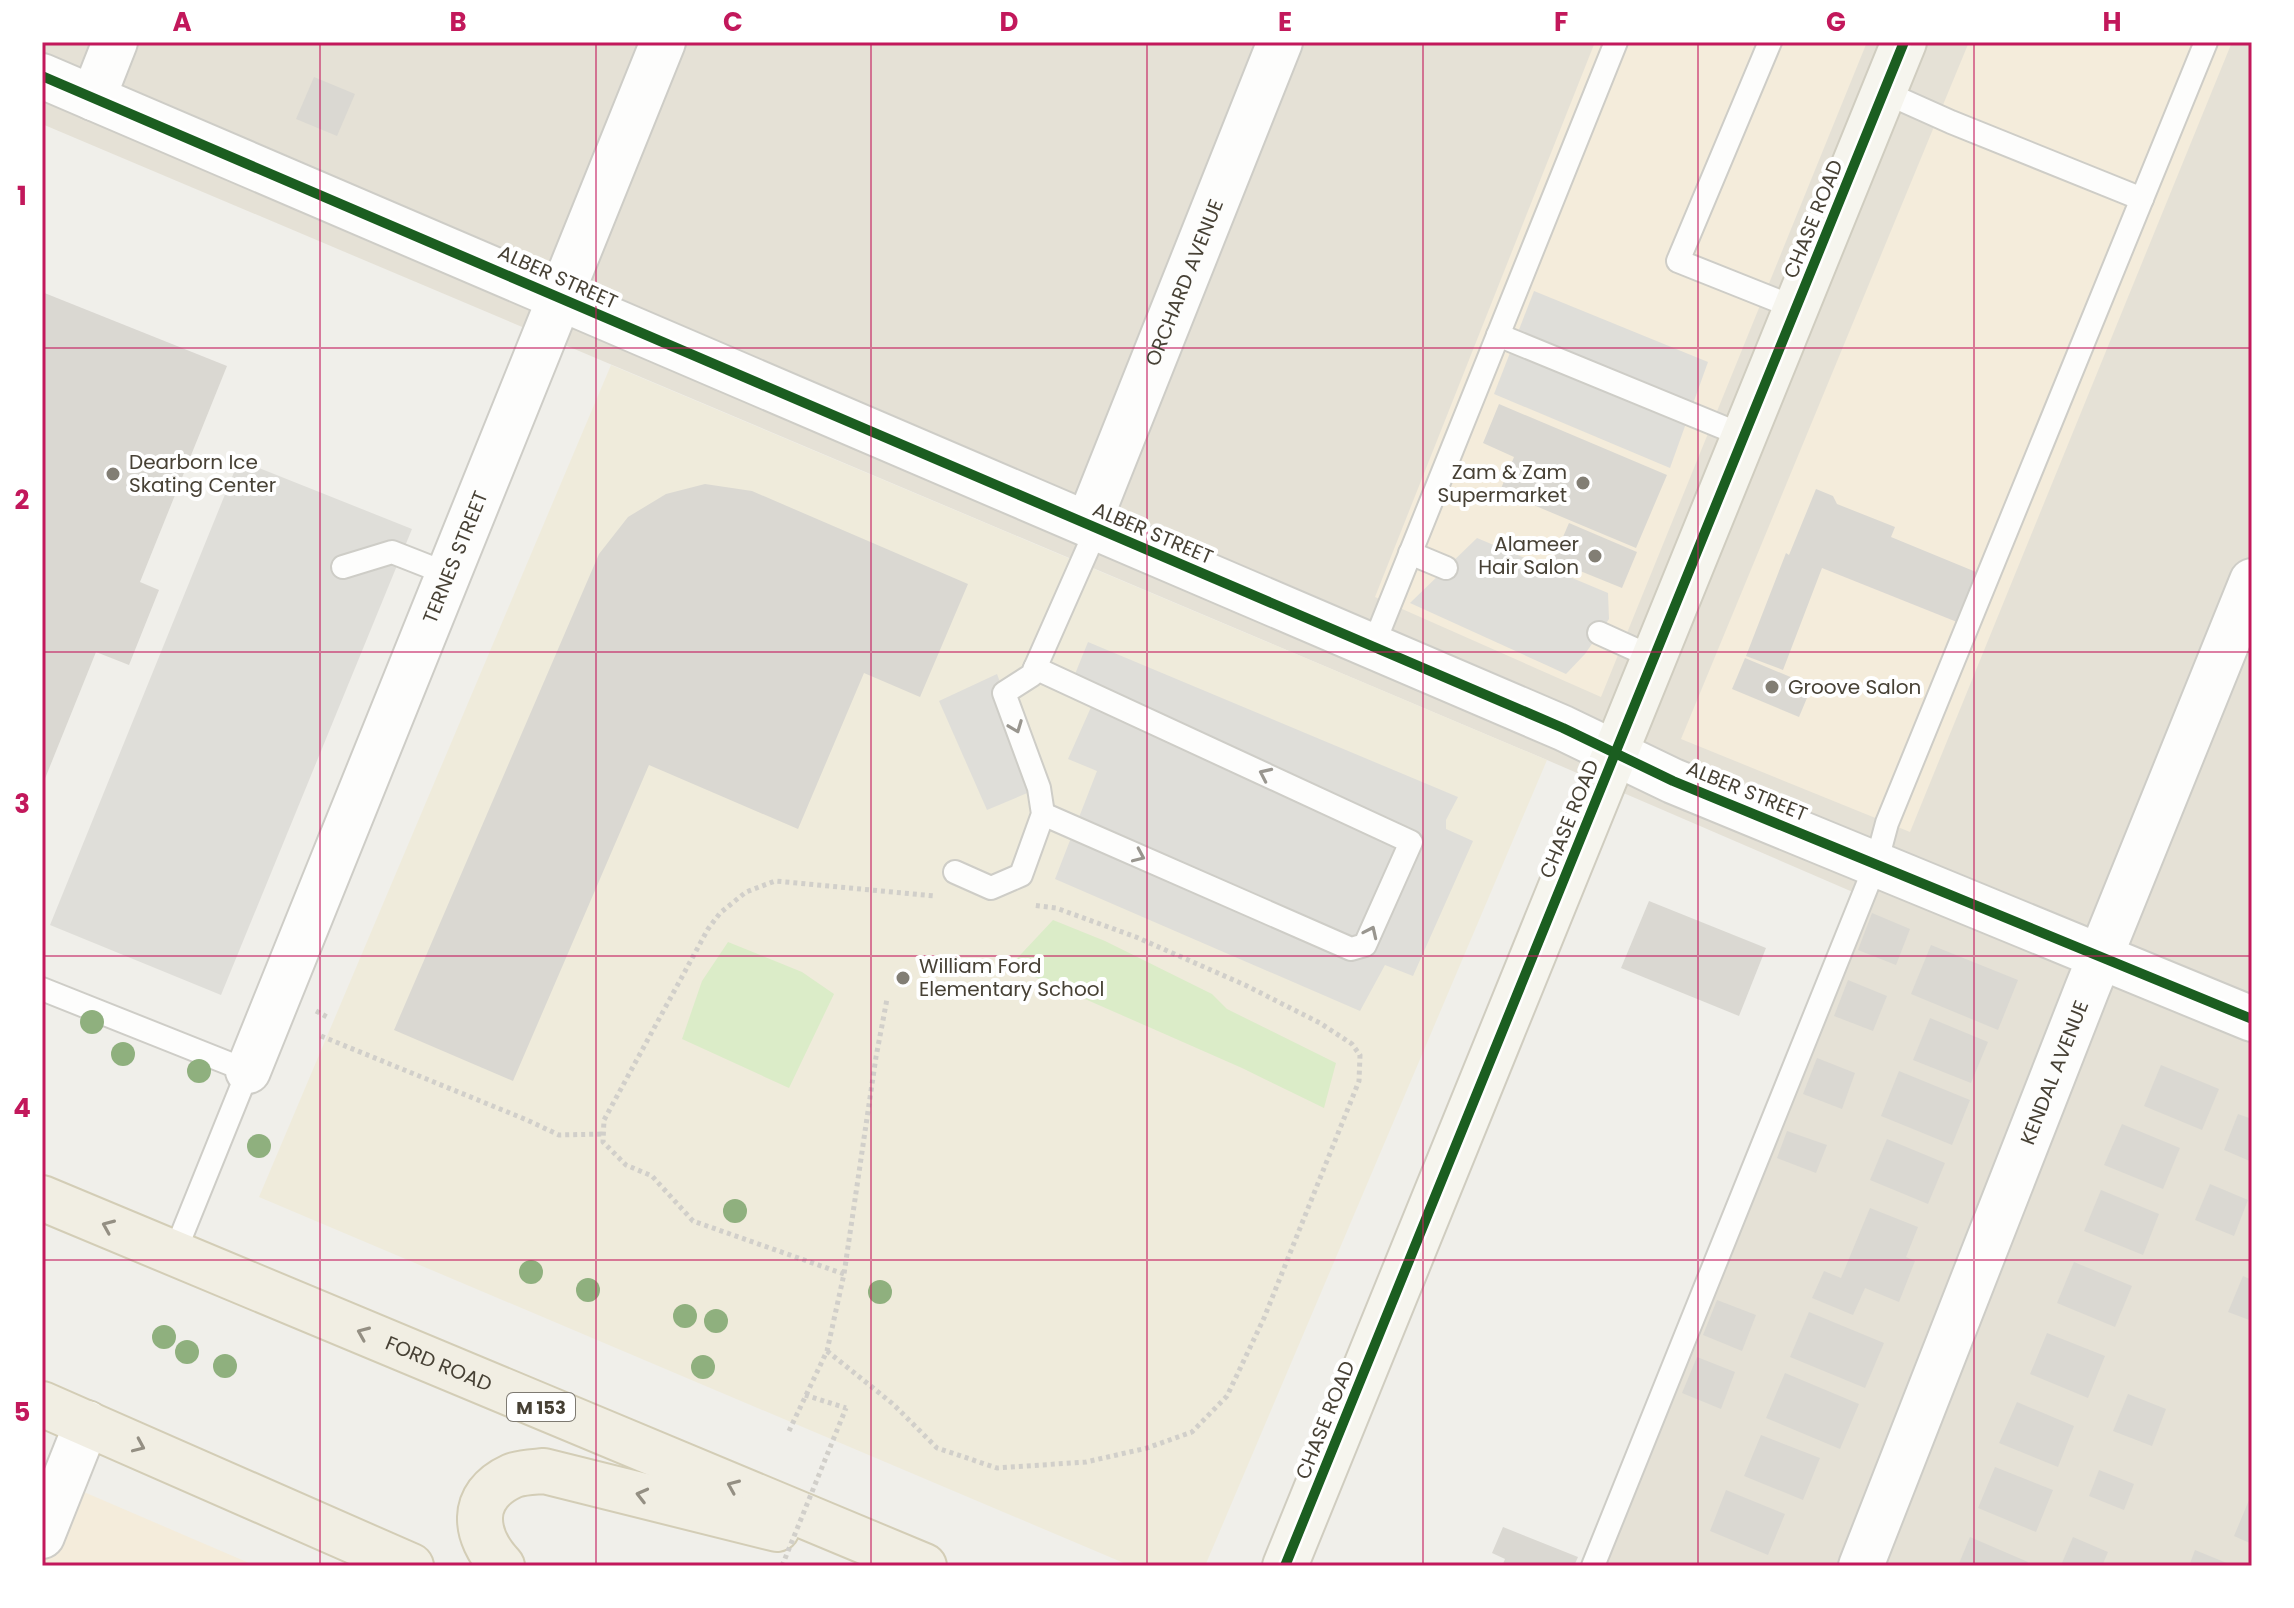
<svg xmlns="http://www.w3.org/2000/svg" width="2294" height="1608" font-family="Poppins,sans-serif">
	<rect width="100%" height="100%" fill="#f0efea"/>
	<!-- residential -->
	<polygon fill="#e5e1d6" points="42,42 2252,42 2252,1566 1593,1566 1862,896 1547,760 42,124"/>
	<!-- commercial -->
	<g fill="#f4ecdb">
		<polygon points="1595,42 1867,42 1601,697 1375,597"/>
		<polygon points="1969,42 2232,42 1910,832 1681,739"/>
		<polygon points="42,1474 256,1566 42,1566"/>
	</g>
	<!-- education -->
	<polygon fill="#efebdb" points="611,365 1547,760 1205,1566 1131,1566 259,1197"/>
	<!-- green -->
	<g fill="#dbecc8">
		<polygon points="1053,920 1105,941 1212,994 1227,1009 1336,1063 1324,1108 1242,1068 1010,966"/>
		<polygon points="728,942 802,972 834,994 789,1088 682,1039 702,981"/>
	</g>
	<!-- parking -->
	<g fill="#dfded9">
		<polygon points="1534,291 1708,362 1670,468 1494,394"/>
		<polygon points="239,460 412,529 221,995 50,925"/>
		<polygon points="1477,538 1608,593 1609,619 1585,654 1566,674 1410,603"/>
		<polygon points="1088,642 1458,797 1446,820 1446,829 1473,841 1413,976 1385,965 1360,1011 1055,879 1097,771 1068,759 1096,696 1071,684"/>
		<polygon points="997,674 1039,788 987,810 939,701"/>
	</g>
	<!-- building -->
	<g fill="#dad8d2">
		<polygon points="314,77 355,94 337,136 296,119"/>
		<polygon points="42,292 227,366 140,582 159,590 129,665 96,652 42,786"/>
		<polygon points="1499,404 1667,475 1636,548 1500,491 1514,457 1483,443"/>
		<polygon points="705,484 752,491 968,584 920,697 864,673 798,829 649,765 513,1081 394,1030 599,554 628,517 666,494"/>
		<polygon points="1816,489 1833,496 1837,504 1895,527 1891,537 1976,572 1957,622 1822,568 1783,670 1746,656 1786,553 1789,555"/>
		<polygon points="1569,523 1637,552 1622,588 1553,560"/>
		<polygon points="1745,658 1812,686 1799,717 1732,689"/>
		<polygon points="1649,901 1766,948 1739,1016 1621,968"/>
		<polygon points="1872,913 1910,929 1896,965 1858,950"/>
		<polygon points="1931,945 2018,980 1998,1030 1911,994"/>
		<polygon points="1848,980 1887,996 1873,1031 1834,1016"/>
		<polygon points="1930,1018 1988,1042 1971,1083 1913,1060"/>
		<polygon points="1817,1058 1855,1073 1842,1109 1803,1094"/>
		<polygon points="2161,1065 2219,1089 2202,1130 2144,1106"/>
		<polygon points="1899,1071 1970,1100 1952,1145 1881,1116"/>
		<polygon points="2238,1114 2252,1119 2252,1162 2224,1150"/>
		<polygon points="2122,1124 2180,1148 2163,1189 2104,1165"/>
		<polygon points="1787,1131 1827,1145 1816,1173 1777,1158"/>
		<polygon points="1887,1139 1945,1163 1928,1204 1870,1180"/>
		<polygon points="2210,1184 2248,1200 2234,1236 2195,1220"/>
		<polygon points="2101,1190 2159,1214 2143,1255 2084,1231"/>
		<polygon points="1870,1208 1918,1227 1906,1257 1915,1261 1899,1302 1865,1288 1853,1315 1812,1298 1824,1271 1841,1278"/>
		<polygon points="2074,1262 2132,1286 2115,1327 2057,1303"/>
		<polygon points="2243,1276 2252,1280 2252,1321 2228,1312"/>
		<polygon points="1717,1300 1756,1315 1742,1351 1703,1335"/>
		<polygon points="1809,1312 1884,1343 1865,1388 1790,1357"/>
		<polygon points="2047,1333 2105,1356 2088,1398 2030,1374"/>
		<polygon points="1697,1357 1735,1372 1721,1409 1682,1393"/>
		<polygon points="1785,1373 1859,1404 1840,1449 1766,1418"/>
		<polygon points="2128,1394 2166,1409 2152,1446 2113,1431"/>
		<polygon points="2017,1402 2074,1426 2058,1467 1999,1443"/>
		<polygon points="1761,1435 1820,1458 1803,1500 1744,1476"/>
		<polygon points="1995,1467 2053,1490 2036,1532 1978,1508"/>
		<polygon points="2099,1470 2134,1484 2124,1510 2089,1496"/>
		<polygon points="1726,1490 1785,1514 1768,1555 1710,1531"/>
		<polygon points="2252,1493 2252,1544 2234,1536"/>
		<polygon points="1503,1527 1578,1557 1574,1566 1502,1566 1505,1559 1492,1553"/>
		<polygon points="1970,1537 2028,1562 2026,1566 1958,1566"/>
		<polygon points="2073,1537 2108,1552 2102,1566 2070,1566 2062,1563"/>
		<polygon points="2195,1550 2234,1566 2189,1566"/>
	</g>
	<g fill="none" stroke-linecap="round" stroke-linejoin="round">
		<!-- lane casing -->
		<g stroke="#cecdc7" stroke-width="26">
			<g id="lane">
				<polyline points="1770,42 1678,261 1796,308"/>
				<polyline points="1884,92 1951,122 2142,199"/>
				<polyline points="1498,335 1744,436"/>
				<polyline points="1410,553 1446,568"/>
				<polyline points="343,567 392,552 448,574"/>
				<polyline points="1599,633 1654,658"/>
				<polyline points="1373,646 1616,42"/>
				<polyline points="1035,668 1411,842 1365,945 1351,949 1043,814"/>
				<polyline points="955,872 991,888 1021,875 1043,814 1039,788 1004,693 1032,675 1097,528"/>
				<polyline points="42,989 248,1071 174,1254"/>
				<polyline points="1593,1566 1876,864 1887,823 2206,42"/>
			</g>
		</g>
		<!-- street casing -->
		<g stroke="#cecdc7" stroke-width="48">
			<g id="street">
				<polyline points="42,76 1563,728 1673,781 2252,1019"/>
				<polyline points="93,98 115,42"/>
				<path id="s1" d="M1088 524 1280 42"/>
				<path id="s2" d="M248 1071 663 42"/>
				<polyline points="42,1536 87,1423"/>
				<path id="s3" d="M1861 1566 2087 989 2252 581"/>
			</g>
		</g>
		<!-- secondary casing -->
		<g stroke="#d0cdc0" stroke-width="48">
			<polyline id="secondary" points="1285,1566 1904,42"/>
		</g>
		<!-- primary casing -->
		<g stroke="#d3cdb6" stroke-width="48">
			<g id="primary">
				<path id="s4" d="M42 1198 924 1566"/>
				<polyline points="42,1404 411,1566"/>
				<path d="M502 1566C474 1536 468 1496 512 1476 521 1472 534 1472 544 1471L777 1529"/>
			</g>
		</g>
		<!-- path -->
		<g stroke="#d1cfca" stroke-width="5" stroke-dasharray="4 4" stroke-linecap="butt">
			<polyline points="316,1011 329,1018"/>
			<polyline points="321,1036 527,1120 559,1135 603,1134"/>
			<polyline points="844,1274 693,1221 652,1176 626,1165 603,1142 604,1120 708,929 720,913 746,892 775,881 935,896"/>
			<polyline points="827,1351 893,1404 937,1448 997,1468 1086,1462 1147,1448 1192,1432 1227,1396 1264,1318 1359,1081 1360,1055 1352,1044 1320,1023 1245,985 1136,937 1056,908 1032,905"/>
			<polyline points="805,1395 846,1408"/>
			<polyline points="789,1431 827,1351 844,1274 876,1057 887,999"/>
		</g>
		<!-- lane -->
		<use href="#lane" stroke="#fdfdfc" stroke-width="22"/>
		<!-- street -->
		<use href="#street" stroke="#fdfdfc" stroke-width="44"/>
		<!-- secondary -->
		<use href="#secondary" stroke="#f6f5ee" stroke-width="44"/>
		<!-- primary -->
		<use href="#primary" stroke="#f1eee3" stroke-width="44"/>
		<!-- path-bridge -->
		<polyline stroke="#d1cfca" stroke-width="5" stroke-dasharray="4 4" stroke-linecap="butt" points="782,1566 846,1408"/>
		<!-- cycleway casing -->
		<g stroke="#fff" stroke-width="15">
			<g id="cycleway">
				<polyline points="42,76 1563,728 1673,781 2252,1019"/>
				<polyline points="1285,1566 1904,42"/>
			</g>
		</g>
		<!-- cycleway -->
		<use href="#cycleway" stroke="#1b5e20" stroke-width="10"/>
	</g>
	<!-- trees -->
	<g fill="#8fb07e">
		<circle cx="92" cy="1022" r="12"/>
		<circle cx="123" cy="1054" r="12"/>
		<circle cx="199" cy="1071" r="12"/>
		<circle cx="259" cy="1146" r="12"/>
		<circle cx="735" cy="1211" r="12"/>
		<circle cx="531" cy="1272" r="12"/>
		<circle cx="588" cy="1290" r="12"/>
		<circle cx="880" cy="1292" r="12"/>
		<circle cx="685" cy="1316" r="12"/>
		<circle cx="716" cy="1321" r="12"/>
		<circle cx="164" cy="1337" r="12"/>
		<circle cx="187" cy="1352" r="12"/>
		<circle cx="225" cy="1366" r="12"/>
		<circle cx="703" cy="1367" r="12"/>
	</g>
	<!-- one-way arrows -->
	<defs><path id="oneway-chevron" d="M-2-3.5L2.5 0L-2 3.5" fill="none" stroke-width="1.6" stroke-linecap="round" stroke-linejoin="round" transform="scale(2)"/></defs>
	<g stroke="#99968f">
		<use href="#oneway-chevron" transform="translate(1016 727) rotate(69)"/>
		<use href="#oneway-chevron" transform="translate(1265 774) rotate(-155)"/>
		<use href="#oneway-chevron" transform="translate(1139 856) rotate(24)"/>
		<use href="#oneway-chevron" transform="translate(1371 932) rotate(-65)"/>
	</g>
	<g stroke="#948f83">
		<use href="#oneway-chevron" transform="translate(108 1226) rotate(-157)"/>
		<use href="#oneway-chevron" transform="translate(363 1333) rotate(-157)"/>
		<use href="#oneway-chevron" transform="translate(139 1446) rotate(24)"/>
		<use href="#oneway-chevron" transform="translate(733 1486) rotate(-157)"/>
		<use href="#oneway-chevron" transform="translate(642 1495) rotate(-166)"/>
	</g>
	<!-- grid -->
	<path fill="none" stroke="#c2185b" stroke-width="2" stroke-opacity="0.55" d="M320 42V1566M596 42V1566M871 42V1566M1147 42V1566M1423 42V1566M1698 42V1566M1974 42V1566M42 348H2252M42 652H2252M42 956H2252M42 1260H2252"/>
	<!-- markers -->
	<g fill="#827e74" stroke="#fff" stroke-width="3">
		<circle cx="113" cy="474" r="8"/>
		<circle cx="1583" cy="483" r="8"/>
		<circle cx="1595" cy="556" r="8"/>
		<circle cx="1772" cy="687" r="8"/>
		<circle cx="903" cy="978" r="8"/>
	</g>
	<g text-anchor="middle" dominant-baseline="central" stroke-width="8" stroke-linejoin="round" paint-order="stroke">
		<!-- shield labels -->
		<rect fill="#fff" stroke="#7e7a72" stroke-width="2" x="507" y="1393" width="68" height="28" rx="6"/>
		<g font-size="18" font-weight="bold" fill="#474135">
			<text x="541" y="1407">M 153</text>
		</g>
		<!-- street labels -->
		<g font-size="20" fill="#474135" stroke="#fff">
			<text transform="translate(1813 219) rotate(-68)">CHASE ROAD</text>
			<text transform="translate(558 277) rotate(24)">ALBER STREET</text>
			<text stroke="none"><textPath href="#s1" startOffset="260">ORCHARD AVENUE</textPath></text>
			<text transform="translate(1153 533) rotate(23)">ALBER STREET</text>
			<text stroke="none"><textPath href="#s2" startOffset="554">TERNES STREET</textPath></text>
			<text transform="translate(1747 791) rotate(22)">ALBER STREET</text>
			<text transform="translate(1569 819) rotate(-68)">CHASE ROAD</text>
			<text stroke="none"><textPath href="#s3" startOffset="530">KENDAL AVENUE</textPath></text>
			<text stroke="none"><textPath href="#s4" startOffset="430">FORD ROAD</textPath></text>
			<text transform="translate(1325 1420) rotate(-68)">CHASE ROAD</text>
		</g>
		<!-- poi labels -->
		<g font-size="20" fill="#474135" stroke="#fff" text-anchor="start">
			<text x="129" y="462">Dearborn Ice<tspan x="129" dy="23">Skating Center</tspan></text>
			<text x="1567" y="472" text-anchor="end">Zam &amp; Zam<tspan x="1567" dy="23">Supermarket</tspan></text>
			<text x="1579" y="544" text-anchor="end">Alameer<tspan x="1579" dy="23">Hair Salon</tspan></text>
			<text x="1788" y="687">Groove Salon</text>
			<text x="919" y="966">William Ford<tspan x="919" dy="23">Elementary School</tspan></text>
		</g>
	</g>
	<!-- border -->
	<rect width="2294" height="1608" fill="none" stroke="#ffffff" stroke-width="88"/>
	<rect x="44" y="44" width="2206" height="1520" fill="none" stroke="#c2185b" stroke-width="3"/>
	<g font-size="26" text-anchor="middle" font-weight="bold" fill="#c2185b">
		<text x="182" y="31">A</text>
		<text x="458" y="31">B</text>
		<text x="733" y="31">C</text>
		<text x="1009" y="31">D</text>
		<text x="1285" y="31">E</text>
		<text x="1561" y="31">F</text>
		<text x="1836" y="31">G</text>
		<text x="2112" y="31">H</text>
		<text x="22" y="205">1</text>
		<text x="22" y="509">2</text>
		<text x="22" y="813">3</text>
		<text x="22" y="1117">4</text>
		<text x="22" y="1421">5</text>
	</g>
</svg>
